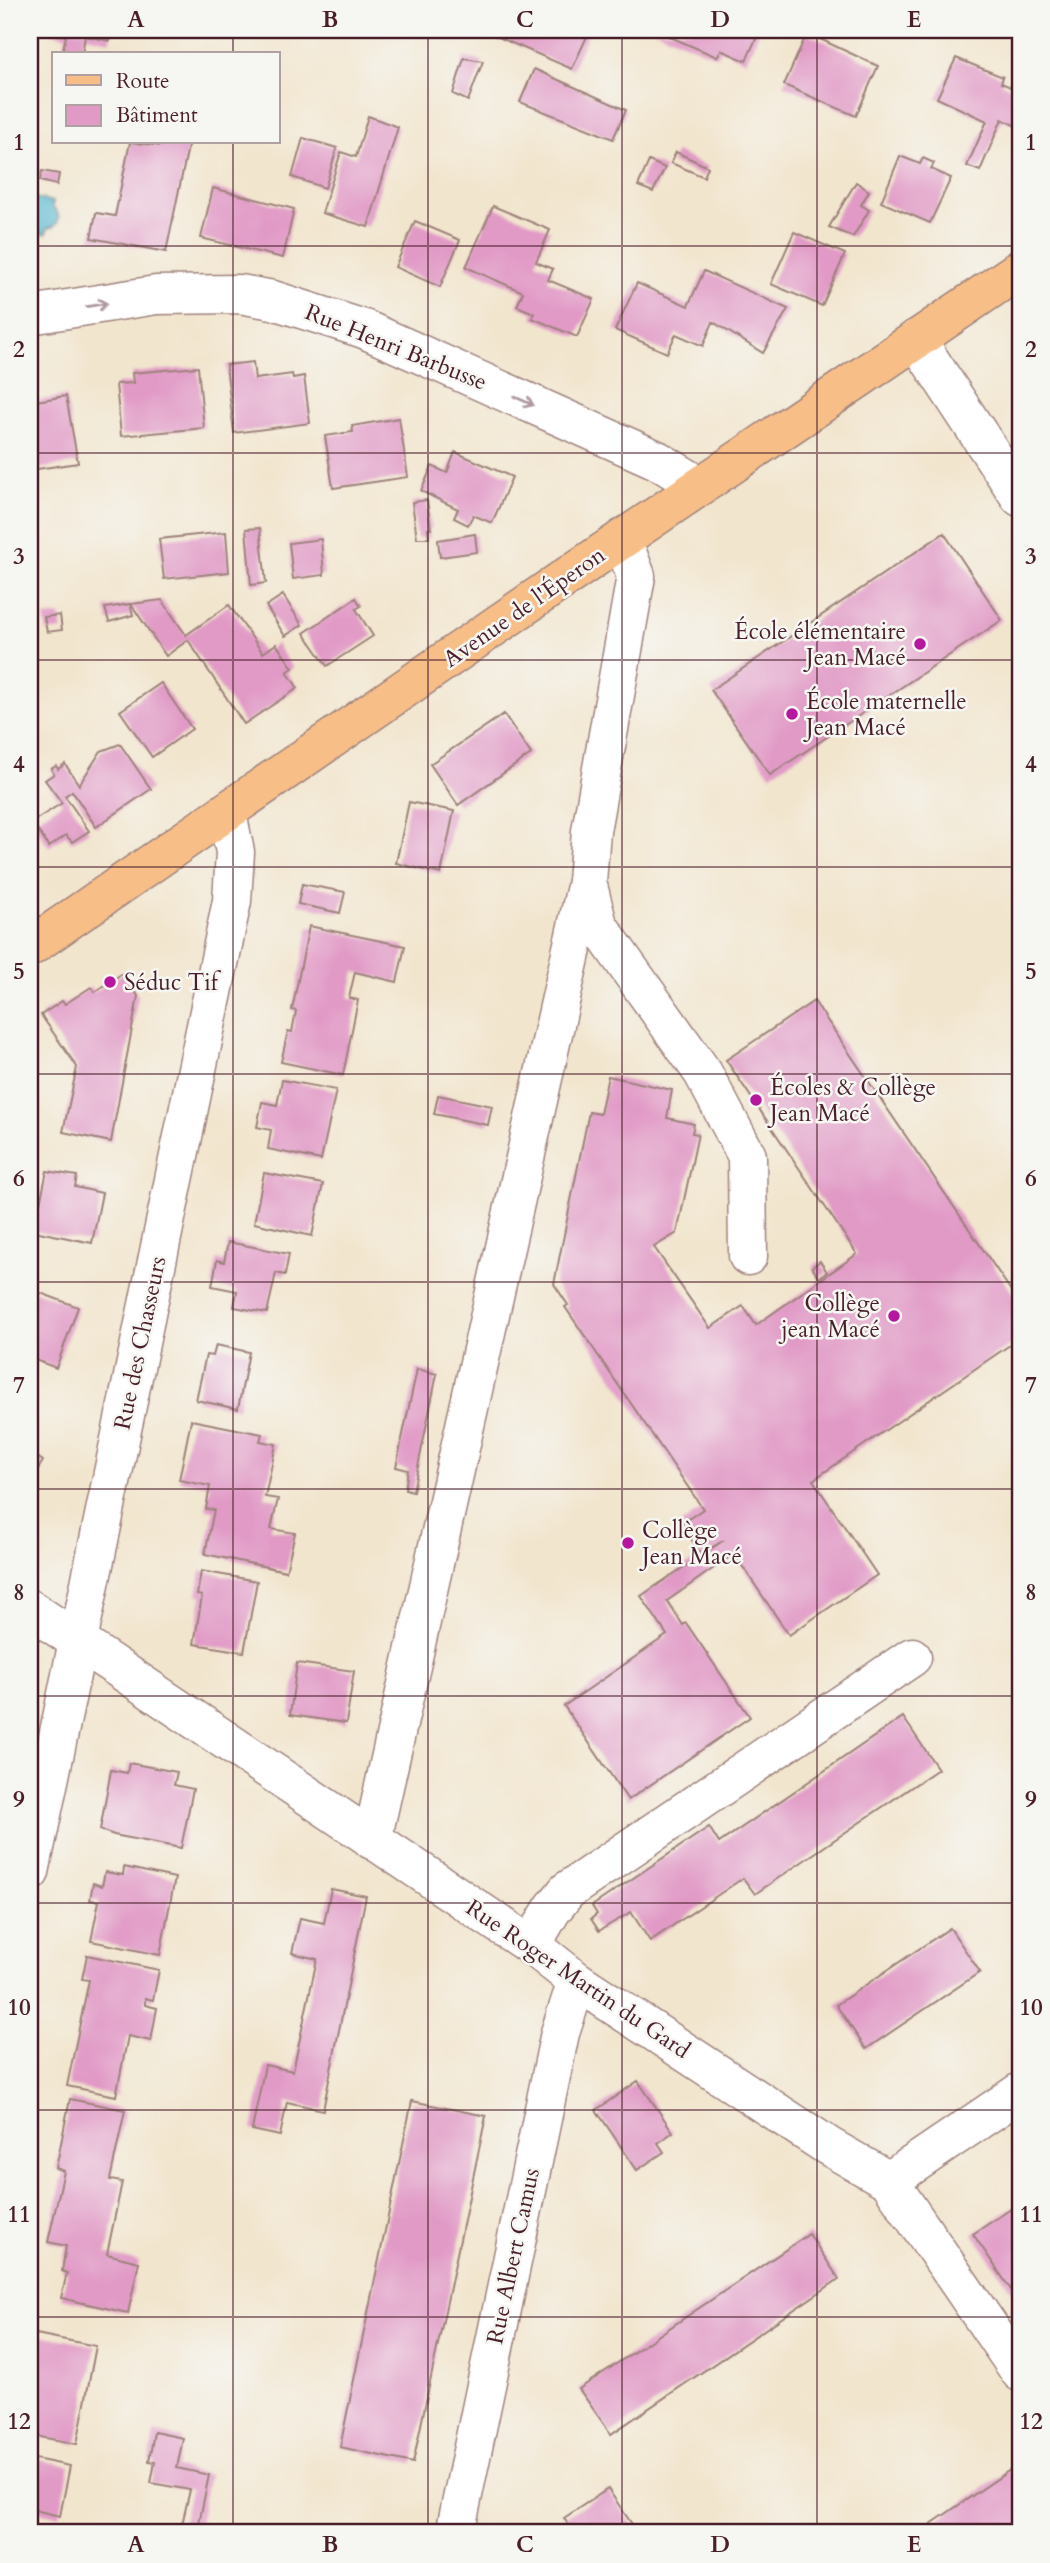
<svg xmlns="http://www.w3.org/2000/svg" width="1050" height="2563" font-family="Cardo,serif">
	<rect width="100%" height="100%" fill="#f6f6f2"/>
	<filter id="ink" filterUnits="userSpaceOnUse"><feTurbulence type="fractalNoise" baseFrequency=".0143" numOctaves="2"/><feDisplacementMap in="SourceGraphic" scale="14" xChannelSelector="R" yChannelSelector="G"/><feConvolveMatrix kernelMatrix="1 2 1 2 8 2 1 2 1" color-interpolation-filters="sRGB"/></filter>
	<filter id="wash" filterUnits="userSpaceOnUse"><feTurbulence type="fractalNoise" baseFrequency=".00686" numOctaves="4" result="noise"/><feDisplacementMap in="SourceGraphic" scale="28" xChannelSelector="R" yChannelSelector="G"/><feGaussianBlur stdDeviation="1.57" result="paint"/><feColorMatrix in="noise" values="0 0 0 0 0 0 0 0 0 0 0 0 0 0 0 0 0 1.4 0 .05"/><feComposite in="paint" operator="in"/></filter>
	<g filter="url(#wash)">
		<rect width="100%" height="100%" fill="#f2e5ce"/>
		<!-- water -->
		<path fill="#4db3cc" stroke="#4c697c" stroke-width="2" d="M30 197 53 202 52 207C62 215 60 226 48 228L46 234 30 230Z"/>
		<g id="blocks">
			<!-- building -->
			<g fill="#e19ac6">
				<polygon points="39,30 112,30 110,41 85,36 82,54 62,54 66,36"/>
				<polygon points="482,30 590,30 572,69"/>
				<polygon points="654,30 760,30 746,61 721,50 717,57"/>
				<polygon points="807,33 878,66 856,116 784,85"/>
				<polygon points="464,58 483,61 468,101 453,94"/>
				<polygon points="956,58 1003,77 1001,83 1015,89 1020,75 1020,128 1002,119 980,171 967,166 987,121 937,98"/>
				<polygon points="534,69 626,110 613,139 520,102"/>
				<polygon points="30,104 38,105 31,139 30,139"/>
				<polygon points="368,116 398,127 368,227 322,213 341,152 356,157"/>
				<polygon points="303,138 337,148 325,188 292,177"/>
				<polygon points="130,142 160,146 161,142 189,142 166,252 91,238 96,213 115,216"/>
				<polygon points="676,152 708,167 704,177 671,163"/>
				<polygon points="900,156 920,164 923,158 934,163 931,169 951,178 930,223 881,202"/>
				<polygon points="649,161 665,168 653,192 638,186"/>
				<polygon points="42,171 59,174 57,185 40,181"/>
				<polygon points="856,182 869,191 861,205 869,210 853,237 829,227"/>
				<polygon points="213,188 294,209 283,258 201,238"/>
				<polygon points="493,206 550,230 536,262 553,269 548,280 594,299 577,337 532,318 534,313 517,306 523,292 466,267"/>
				<polygon points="415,221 460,240 440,287 395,267"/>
				<polygon points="794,232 845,254 822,306 771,284"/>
				<polygon points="704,271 788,309 763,353 713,322 703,346 676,334 667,353 615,330 637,283 688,306"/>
				<polygon points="253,362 255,379 292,374 293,378 304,376 310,423 234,433 226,365"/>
				<polygon points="198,367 204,428 121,436 116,384 133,383 132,373"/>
				<polygon points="66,396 78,463 30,470 30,402"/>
				<polygon points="399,418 408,477 333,488 325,436 353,432 352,426"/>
				<polygon points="455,452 512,477 492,523 473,515 468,525 454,518 458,509 421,491 432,466 447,473"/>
				<polygon points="427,500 431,529 428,529 429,538 417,538 412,502"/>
				<polygon points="260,528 266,583 251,585 246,529"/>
				<polygon points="226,532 229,572 164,579 159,539"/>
				<polygon points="944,533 1002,620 770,775 711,690"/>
				<polygon points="475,534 477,552 440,557 438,540"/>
				<polygon points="321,539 324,575 293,579 289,543"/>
				<polygon points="283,595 302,625 285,636 266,606"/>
				<polygon points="356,598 361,606 356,609 373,636 327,666 304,633"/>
				<polygon points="162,600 186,635 229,605 263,653 276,644 293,668 287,672 298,688 244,724 188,640 166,656 131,604"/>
				<polygon points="130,604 133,615 109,622 105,608"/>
				<polygon points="60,615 62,630 47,632 44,617"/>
				<polygon points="161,683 192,729 152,757 120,711"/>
				<polygon points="504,714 531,754 458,805 430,764"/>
				<polygon points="120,744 151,789 96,827 72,791 65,796 89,831 72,842 66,835 49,847 32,822 62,803 45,780 54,774 51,769 56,766 58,769 65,764 79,785 101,751"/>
				<polygon points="409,802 454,811 441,874 396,863"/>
				<polygon points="302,884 345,892 340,913 298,904"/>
				<polygon points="309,926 405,946 397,982 355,972 349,998 358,1000 343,1075 281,1062 288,1031 292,1032 296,1011 292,1010"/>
				<polygon points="123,973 138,996 111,1142 63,1132 77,1067 41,1015 62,1001 65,1004 91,987 95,992"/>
				<polygon points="814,1001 1020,1304 1020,1338 813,1480 877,1575 789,1635 734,1554 667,1601 683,1625 686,1623 750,1717 628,1800 564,1706 667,1635 641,1596 724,1540 701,1554 681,1524 703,1509 565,1307 568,1305 554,1284 589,1112 600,1114 608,1076 672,1090 667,1118 694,1124 692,1133 698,1134 677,1233 654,1247 710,1328 743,1306 756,1325 857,1254 726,1060"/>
				<polygon points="282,1080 336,1090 321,1160 268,1149 271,1130 257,1127 262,1102 277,1105"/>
				<polygon points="438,1095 492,1106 488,1125 434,1114"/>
				<polygon points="47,1171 77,1176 75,1187 102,1193 92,1243 34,1231"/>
				<polygon points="264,1173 323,1184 312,1236 254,1223"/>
				<polygon points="228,1242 289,1254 285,1275 276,1273 267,1313 234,1307 237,1291 212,1286 217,1260 224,1262"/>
				<polygon points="820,1261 827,1272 819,1278 812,1267"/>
				<polygon points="30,1289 78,1307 56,1368 30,1358"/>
				<polygon points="216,1345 249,1352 238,1409 196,1400 206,1355 213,1356"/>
				<polygon points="417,1369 437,1374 413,1491 405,1489 408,1470 396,1467"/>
				<polygon points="191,1420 262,1434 260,1441 276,1444 265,1497 278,1499 271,1529 295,1533 286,1571 205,1554 214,1510 206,1509 210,1486 179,1480"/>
				<polygon points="30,1452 43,1461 30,1482"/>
				<polygon points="201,1571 257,1581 244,1652 194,1644 202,1596 197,1595"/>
				<polygon points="297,1663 354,1671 346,1723 290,1715"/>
				<polygon points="903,1717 938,1769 755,1894 743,1878 650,1941 631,1912 599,1931 591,1919 597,1914 592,1906 709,1827 719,1843"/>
				<polygon points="129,1763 177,1772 174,1785 193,1789 181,1848 114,1835 100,1830 111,1770 127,1773"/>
				<polygon points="124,1867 175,1878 160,1955 91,1941 99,1901 90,1900 93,1883 102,1886 105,1872 123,1875"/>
				<polygon points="331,1889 366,1896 323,2110 287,2102 280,2136 252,2130 265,2065 293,2071 317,1959 292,1953 300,1918 324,1923"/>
				<polygon points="950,1928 980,1972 866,2049 836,2005"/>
				<polygon points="87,1955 159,1970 153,2000 145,1998 145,2005 157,2008 151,2041 128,2036 116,2096 67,2086 89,1980 82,1979"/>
				<polygon points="638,2081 673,2132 658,2143 664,2152 637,2170 596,2110"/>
				<polygon points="70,2099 125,2110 110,2180 122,2182 107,2254 139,2262 128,2313 61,2298 67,2273 62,2271 66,2246 48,2242 64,2171 56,2168"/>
				<polygon points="412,2101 486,2116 413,2463 340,2447"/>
				<polygon points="1020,2203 1020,2303 973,2234"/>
				<polygon points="809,2234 839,2279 611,2434 579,2389"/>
				<polygon points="36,2334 96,2346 77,2444 30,2435 30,2359"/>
				<polygon points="154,2432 183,2438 177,2468 209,2475 197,2533 180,2533 190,2490 151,2483 155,2462 149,2461"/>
				<polygon points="30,2458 70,2466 60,2516 30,2509"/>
				<polygon points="1010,2470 1020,2485 1020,2527 1012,2533 918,2533"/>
				<polygon points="608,2489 638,2533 574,2533 564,2518"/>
			</g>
		</g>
	</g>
	<g filter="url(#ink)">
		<use href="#blocks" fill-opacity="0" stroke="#9e827c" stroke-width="2"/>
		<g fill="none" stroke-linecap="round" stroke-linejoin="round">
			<!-- minor casing -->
			<g stroke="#9e827c" stroke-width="41">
				<g id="minor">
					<polyline points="30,315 156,295 240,294 273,300 364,329 657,460 700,486"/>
					<polyline points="916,339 1020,497"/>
					<polyline points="622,539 636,576 591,831 587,882 598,925 703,1073 747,1156 748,1256"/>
					<polyline points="30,1609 539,1951 577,1981 828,2146 889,2181 1020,2372"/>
					<polyline points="372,1840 587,882"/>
					<polyline points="30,1872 232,901 235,852 227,813"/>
					<polyline points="531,1946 552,1910 567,1891 912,1657"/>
					<polyline points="889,2181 1020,2092"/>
					<polyline points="455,2533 560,2033 577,1981"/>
				</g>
			</g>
			<!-- major casing -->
			<g stroke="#9e827c" stroke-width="41">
				<polyline id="major" points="30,947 565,578 1020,269"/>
			</g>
			<!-- minor -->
			<use href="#minor" stroke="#fff" stroke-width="38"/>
			<!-- major -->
			<use href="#major" stroke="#f7be88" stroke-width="38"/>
		</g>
		<!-- one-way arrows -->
		<defs><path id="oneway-shaft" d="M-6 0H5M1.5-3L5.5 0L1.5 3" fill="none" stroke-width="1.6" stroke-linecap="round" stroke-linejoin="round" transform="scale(1.75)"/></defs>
		<g stroke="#ae9aa0">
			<use href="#oneway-shaft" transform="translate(97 305) rotate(-9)"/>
			<use href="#oneway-shaft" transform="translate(524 401) rotate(24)"/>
		</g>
	</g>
	<!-- grid -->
	<path fill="none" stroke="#4a1f2b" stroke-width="2" stroke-opacity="0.55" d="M233 30V54M428 30V2533M622 30V2533M817 30V2533M233 142V2533M30 246H1020M30 453H1020M30 660H1020M30 867H1020M30 1074H1020M30 1282H1020M30 1489H1020M30 1696H1020M30 1903H1020M30 2110H1020M30 2317H1020"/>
	<!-- markers -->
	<g fill="#b5179e" stroke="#f6f6f2" stroke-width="2.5">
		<circle cx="920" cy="644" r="7"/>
		<circle cx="792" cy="714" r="7"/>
		<circle cx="110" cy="982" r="7"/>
		<circle cx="756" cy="1100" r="7"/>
		<circle cx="894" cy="1316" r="7"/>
		<circle cx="628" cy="1543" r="7"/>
	</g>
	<g text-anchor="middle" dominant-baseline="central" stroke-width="5" stroke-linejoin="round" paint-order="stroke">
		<!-- street labels -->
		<g font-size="23" fill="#4a1f2b" stroke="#f6f6f2">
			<text transform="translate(396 347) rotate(22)">Rue Henri Barbusse</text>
			<text transform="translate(524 607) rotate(-35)">Avenue de l'Éperon</text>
			<text transform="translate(140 1343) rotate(-78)">Rue des Chasseurs</text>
			<text transform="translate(578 1979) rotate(34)">Rue Roger Martin du Gard</text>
			<text transform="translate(513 2256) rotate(-78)">Rue Albert Camus</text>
		</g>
		<!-- poi labels -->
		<g font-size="23" fill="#4a1f2b" stroke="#f6f6f2" text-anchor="start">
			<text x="906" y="631" text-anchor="end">École élémentaire<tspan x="906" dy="26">Jean Macé</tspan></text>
			<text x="806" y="701">École maternelle<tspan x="806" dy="26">Jean Macé</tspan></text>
			<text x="124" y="982">Séduc Tif</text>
			<text x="770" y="1087">Écoles &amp; Collège<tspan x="770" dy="26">Jean Macé</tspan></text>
			<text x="880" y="1303" text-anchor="end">Collège<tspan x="880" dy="26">jean Macé</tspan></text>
			<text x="642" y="1530">Collège<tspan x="642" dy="26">Jean Macé</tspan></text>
		</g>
	</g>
	<!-- margin -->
	<rect width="1050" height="2563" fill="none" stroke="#f6f6f2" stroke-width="77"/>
	<!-- legend -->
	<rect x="52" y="52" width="228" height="91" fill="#f6f6f2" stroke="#b1a0a2" stroke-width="2"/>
	<rect x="66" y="75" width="35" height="10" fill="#f7be88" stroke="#b1a0a2" stroke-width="2"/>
	<text x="116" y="88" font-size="21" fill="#4a1f2b">Route</text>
	<rect x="66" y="105" width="35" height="21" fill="#e19ac6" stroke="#b1a0a2" stroke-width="2"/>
	<text x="116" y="122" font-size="21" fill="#4a1f2b">Bâtiment</text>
	<rect x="38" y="38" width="974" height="2486" fill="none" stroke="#4a1f2b" stroke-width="2.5"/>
	<g font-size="23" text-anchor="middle" font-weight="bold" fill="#4a1f2b">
		<text x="136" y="27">A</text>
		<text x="330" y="27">B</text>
		<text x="525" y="27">C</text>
		<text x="720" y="27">D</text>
		<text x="914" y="27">E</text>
		<text x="19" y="150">1</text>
		<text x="1031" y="150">1</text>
		<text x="19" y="357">2</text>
		<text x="1031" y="357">2</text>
		<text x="19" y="564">3</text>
		<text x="1031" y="564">3</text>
		<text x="19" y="772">4</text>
		<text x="1031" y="772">4</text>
		<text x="19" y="979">5</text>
		<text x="1031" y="979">5</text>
		<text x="19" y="1186">6</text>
		<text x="1031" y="1186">6</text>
		<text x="19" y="1393">7</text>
		<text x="1031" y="1393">7</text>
		<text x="19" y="1600">8</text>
		<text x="1031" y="1600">8</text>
		<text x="19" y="1807">9</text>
		<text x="1031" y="1807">9</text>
		<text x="19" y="2015">10</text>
		<text x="1031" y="2015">10</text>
		<text x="19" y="2222">11</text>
		<text x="1031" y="2222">11</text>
		<text x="19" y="2429">12</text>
		<text x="1031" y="2429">12</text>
		<text x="136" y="2552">A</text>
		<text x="330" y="2552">B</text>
		<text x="525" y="2552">C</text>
		<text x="720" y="2552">D</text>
		<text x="914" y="2552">E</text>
	</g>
</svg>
